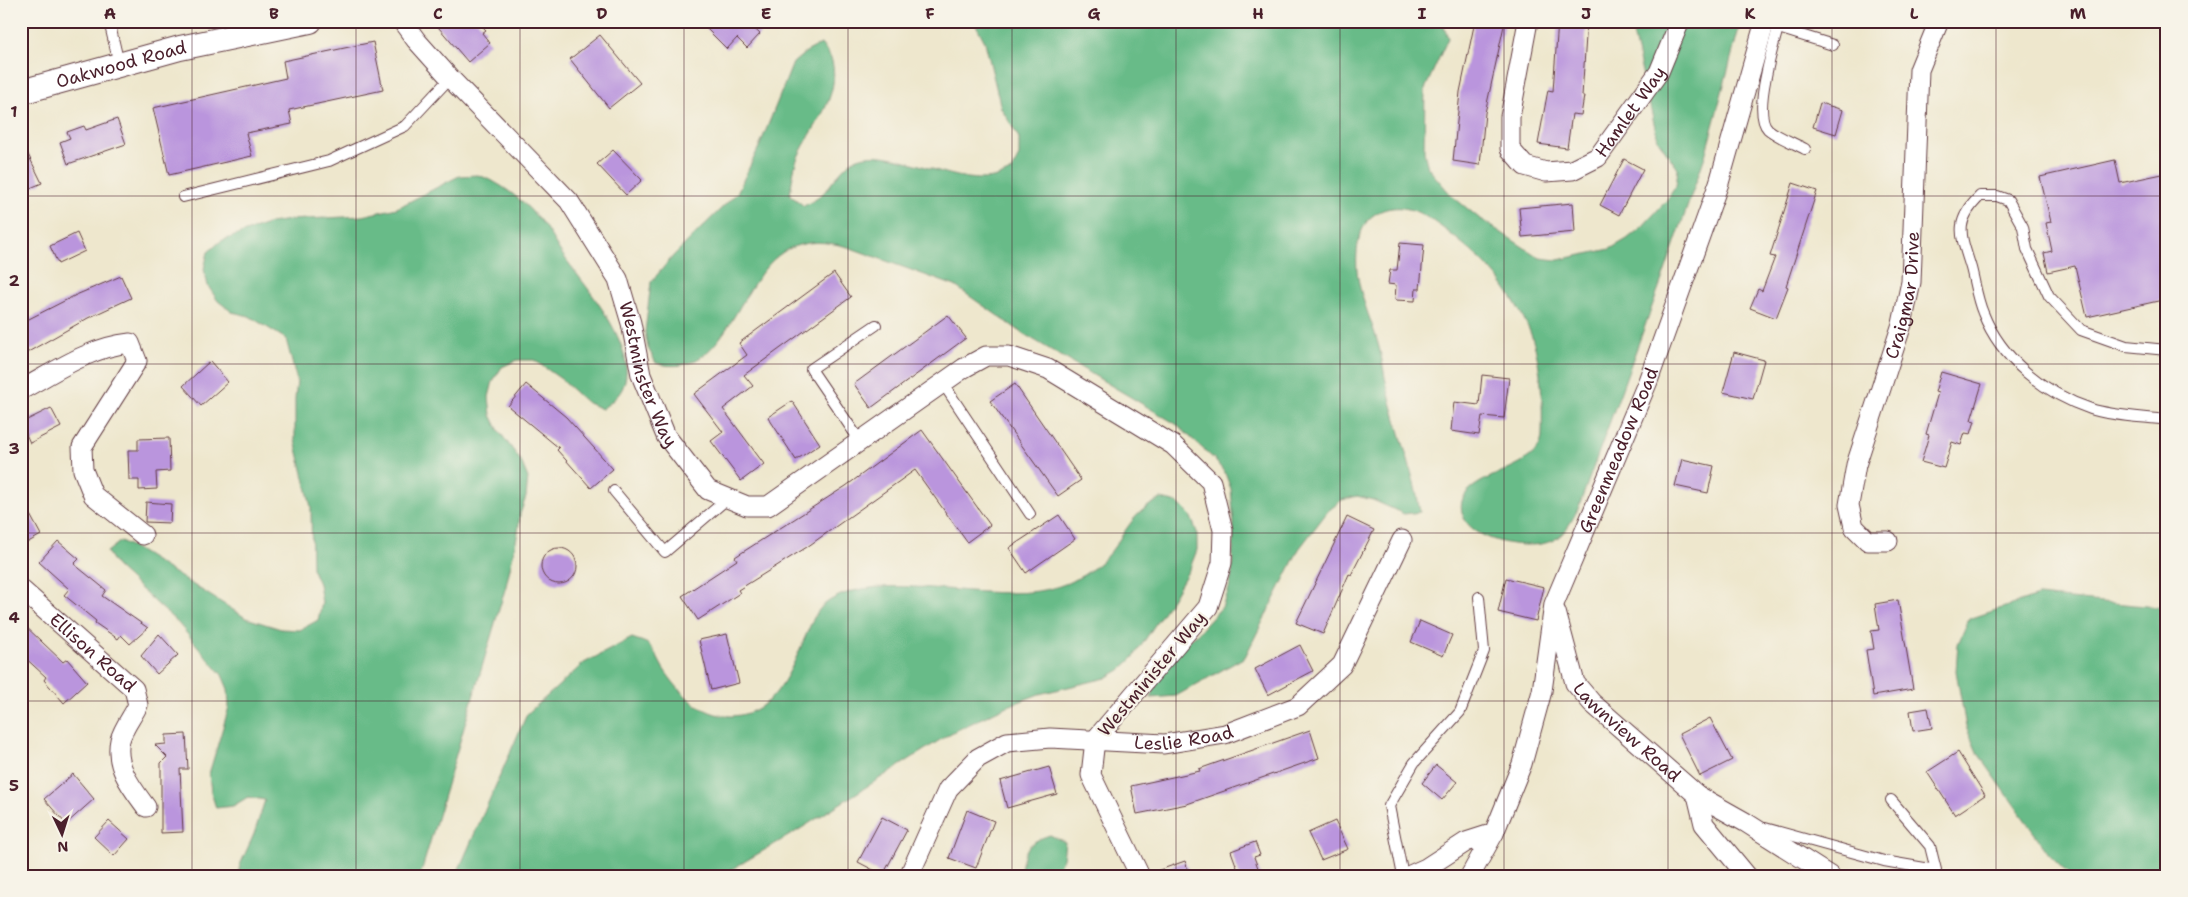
<svg xmlns="http://www.w3.org/2000/svg" width="2188" height="897" font-family="'Shantell Sans',sans-serif">
	<rect width="100%" height="100%" fill="#f7f3e8"/>
	<filter id="ink" filterUnits="userSpaceOnUse"><feTurbulence type="fractalNoise" baseFrequency=".02" numOctaves="2"/><feDisplacementMap in="SourceGraphic" scale="10" xChannelSelector="R" yChannelSelector="G"/><feConvolveMatrix kernelMatrix="1 2 1 2 8 2 1 2 1" color-interpolation-filters="sRGB"/></filter>
	<filter id="wash" filterUnits="userSpaceOnUse"><feTurbulence type="fractalNoise" baseFrequency=".0096" numOctaves="4" result="noise"/><feDisplacementMap in="SourceGraphic" scale="20" xChannelSelector="R" yChannelSelector="G"/><feGaussianBlur stdDeviation="1.12" result="paint"/><feColorMatrix in="noise" values="0 0 0 0 0 0 0 0 0 0 0 0 0 0 0 0 0 1.4 0 .05"/><feComposite in="paint" operator="in"/></filter>
	<g filter="url(#wash)">
		<rect width="100%" height="100%" fill="#eee7cd"/>
		<!-- forest -->
		<g fill="#68bb88" stroke="#596d5a">
			<path d="M974 21H1442L1448 38 1425 89 1424 152 1428 168 1452 196 1479 218 1540 258 1558 260 1610 249 1627 239 1642 227 1666 201 1676 186 1678 169 1658 140 1630 21H1741L1705 156 1665 271 1578 509C1572 520 1567 531 1557 538 1536 553 1475 543 1464 518 1444 473 1542 475 1542 435 1543 404 1542 367 1532 337 1525 317 1511 296 1499 279 1484 260 1437 220 1415 211 1399 205 1382 207 1370 218 1356 232 1355 260 1358 278 1362 303 1374 326 1380 351 1383 363 1384 375 1387 386 1397 428 1413 469 1420 512L1404 514 1373 500 1357 496 1342 500 1328 511 1299 549 1245 657 1176 696 1151 698 1165 661 1200 631 1222 607 1228 592 1232 575 1234 523 1231 489 1225 473 1214 459 1176 424 1024 334 955 286 848 247C832 243 816 240 799 245 737 261 733 385 656 363L648 348 645 332 651 282 674 255 737 193 760 145 793 63 806 52 821 44C825 49 830 55 832 61 841 97 812 127 798 157 793 169 792 182 790 195L804 206C809 203 816 200 820 196 833 185 842 164 858 158 892 145 952 186 993 178 999 177 1005 173 1011 171L1019 156V138L1001 108 985 42Z"/>
			<path d="M478 175C502 183 522 200 539 219 547 228 553 240 560 251 581 282 638 343 624 384 621 395 611 402 602 409L586 402 561 379 534 360H517L502 367 493 381 489 397 491 415 499 431 521 461 528 478 526 497 520 514 518 532 506 586 420 876H238L240 865 254 834 265 800 248 797 233 806 216 808 211 792 209 774 229 707 228 689 222 675 178 623 116 566 107 552 121 541 136 549 246 618 281 629 300 630 318 620 322 603 319 584 312 568 311 507 295 440V399L297 381 286 339 249 316 232 312 218 301 208 286 204 269 208 252 221 241 270 223 290 220 362 216 397 208 459 176Z"/>
			<path d="M1161 499 1178 503 1190 515 1197 532V550L1190 568 1172 599 1133 658 1120 670 1106 678 1039 694 1003 708 951 733 797 831 720 876H456L527 714 584 663 632 638C637 640 646 642 649 645 655 651 659 661 663 668 678 691 701 717 732 716 776 714 791 669 806 635 812 622 816 609 829 601 880 568 987 604 1049 589 1074 583 1096 570 1112 550 1129 527 1133 512 1161 499Z"/>
			<polygon points="2038,596 2167,608 2167,876 2071,876 2049,854 1977,752 1966,727 1956,671 1958,644 1969,619"/>
			<path d="M1050 835 1065 842 1063 859 1052 876H1020C1024 851 1025 843 1050 835Z"/>
		</g>
		<g id="blocks">
			<!-- building -->
			<g fill="#ba95dd">
				<polygon points="433,21 477,21 486,30 482,33 490,43 468,62"/>
				<polygon points="699,21 746,21 760,34 747,48 737,38 727,49"/>
				<polygon points="1475,21 1505,21 1485,113 1480,165 1453,161 1460,92"/>
				<polygon points="1558,21 1587,21 1582,96 1584,96 1581,115 1572,114 1567,148 1538,144 1548,90 1553,91"/>
				<polygon points="600,35 640,83 609,108 570,59"/>
				<polygon points="373,42 383,90 289,110 292,124 246,133 252,156 169,175 153,108 286,78 283,61"/>
				<polygon points="1820,103 1843,110 1836,134 1813,127"/>
				<polygon points="117,119 126,144 68,164 60,142 70,138 67,132 84,126 86,130"/>
				<polygon points="21,140 42,183 21,192"/>
				<polygon points="613,150 642,180 626,195 597,164"/>
				<polygon points="1624,159 1643,169 1619,215 1600,205"/>
				<polygon points="2115,160 2120,183 2167,173 2167,299 2087,317 2075,266 2048,272 2044,253 2052,251 2046,223 2051,222 2040,177"/>
				<polygon points="1793,183 1817,191 1786,286 1788,287 1776,318 1750,308 1758,289 1762,291 1775,257 1770,256"/>
				<polygon points="1573,203 1575,232 1522,237 1519,208"/>
				<polygon points="77,233 85,251 58,264 50,246"/>
				<polygon points="1400,243 1424,245 1420,289 1416,289 1415,301 1395,300 1396,285 1388,284 1390,270 1397,270"/>
				<polygon points="834,273 851,297 744,375 753,386 723,409 764,464 741,481 711,441 723,432 694,394 747,355 739,343"/>
				<polygon points="121,276 131,298 88,318 21,356 21,323 76,295"/>
				<polygon points="948,315 966,338 871,408 854,384"/>
				<polygon points="1734,352 1764,360 1753,399 1723,392"/>
				<polygon points="210,361 228,382 201,406 183,386"/>
				<polygon points="1941,372 1982,384 1971,420 1975,421 1971,434 1965,433 1961,445 1952,442 1944,468 1921,462 1929,435 1926,434 1938,393 1935,392"/>
				<polygon points="1482,375 1509,378 1504,418 1482,416 1479,435 1451,431 1454,402 1479,405"/>
				<polygon points="526,384 566,417 613,469 591,488 557,450 559,448 508,406"/>
				<polygon points="1015,384 1081,480 1058,496 990,401"/>
				<polygon points="792,401 820,444 796,460 768,417"/>
				<polygon points="51,408 61,427 30,443 21,423"/>
				<polygon points="922,430 990,525 967,542 915,470 807,547 738,590 740,593 698,620 682,596 737,560 735,557 846,486"/>
				<polygon points="169,438 170,471 156,472 157,489 139,490 139,480 129,480 128,450 138,450 138,439"/>
				<polygon points="1682,459 1714,466 1708,493 1675,486"/>
				<polygon points="21,498 41,535 21,546"/>
				<polygon points="146,502 171,504 170,523 145,522"/>
				<polygon points="1059,515 1075,539 1026,573 1009,548"/>
				<polygon points="1347,517 1374,530 1351,575 1349,574 1323,634 1296,623"/>
				<polygon points="58,541 79,559 74,564 106,590 102,596 148,628 130,644 121,635 118,639 95,623 96,621 64,595 69,589 39,562"/>
				<circle cx="559" cy="566" r="18"/>
				<polygon points="1506,578 1544,587 1536,621 1498,612"/>
				<polygon points="1898,600 1913,689 1873,696 1866,650 1874,649 1871,631 1879,630 1875,604"/>
				<polygon points="1420,621 1452,635 1443,656 1411,642"/>
				<polygon points="21,622 63,662 67,659 87,682 64,703 44,680 46,677 21,654"/>
				<polygon points="159,634 178,655 157,674 141,656"/>
				<polygon points="727,634 739,683 711,690 699,640"/>
				<polygon points="1300,645 1313,671 1268,695 1255,669"/>
				<polygon points="1928,708 1932,728 1913,731 1910,711"/>
				<polygon points="1710,718 1732,760 1700,776 1679,734"/>
				<polygon points="1310,730 1319,758 1187,804 1137,814 1131,786 1200,771 1199,769"/>
				<polygon points="186,734 188,769 180,769 183,832 161,833 161,763 167,757 155,745 166,744 166,735"/>
				<polygon points="1958,752 1985,795 1955,815 1927,772"/>
				<polygon points="1436,765 1457,782 1442,800 1422,783"/>
				<polygon points="1049,767 1057,794 1007,808 1000,781"/>
				<polygon points="73,774 94,799 66,824 44,799"/>
				<polygon points="967,810 994,821 976,868 949,858"/>
				<polygon points="882,817 907,830 883,875 858,862"/>
				<polygon points="109,821 129,839 114,856 94,837"/>
				<polygon points="1335,821 1348,849 1321,860 1308,833"/>
				<polygon points="1255,842 1260,855 1254,857 1261,876 1240,876 1231,851"/>
				<polygon points="1185,861 1190,876 1151,876 1151,873"/>
			</g>
		</g>
	</g>
	<g filter="url(#ink)">
		<use href="#blocks" fill-opacity="0" stroke="#633d43" stroke-width="1"/>
		<g fill="none" stroke-linecap="round" stroke-linejoin="round">
			<!-- service casing -->
			<g stroke="#633d43" stroke-width="12">
				<g id="service">
					<polyline points="109,21 119,64"/>
					<polyline points="1772,26 1833,45"/>
					<path d="M1778 28C1773 47 1752 114 1768 129 1777 137 1794 143 1805 149"/>
					<polyline points="183,197 329,161 405,126 450,78"/>
					<path d="M2167 350 2126 346 2081 330 2049 296 2027 249 2023 227 2008 200 1997 196H1980C1953 223 1961 235 1971 268 1975 283 1977 299 1983 313 2001 359 2044 393 2091 409 2111 416 2145 417 2167 420"/>
					<polyline points="942,382 1030,514"/>
					<polyline points="860,441 811,369 876,325"/>
					<polyline points="614,491 665,552 727,499"/>
					<polyline points="1765,828 1884,861 1936,870 1930,846 1891,800"/>
					<polyline points="1403,876 1389,806 1414,763 1460,712 1484,651 1479,597"/>
				</g>
			</g>
			<!-- minor casing -->
			<g stroke="#633d43" stroke-width="21">
				<g id="minor">
					<path id="s1" d="M402 21 416 40 450 78 569 201 618 279 631 323 641 375 666 436 708 490 747 506H768L964 368 986 356H1009L1048 369 1173 445 1211 482 1223 530 1222 563 1208 607 1095 740 1091 775 1140 876"/>
					<path id="s2" d="M1528 21 1510 117V149L1525 166 1546 172 1572 170 1598 157 1659 72 1680 21"/>
					<path d="M21 390C56 371 90 347 130 343L137 361 82 447 83 470 93 495 143 535"/>
					<path id="s3" d="M1888 541H1868L1854 527 1849 505 1856 465 1902 324 1911 282 1919 70 1939 21"/>
					<path id="s4" d="M21 589 134 689 138 705C133 716 123 728 120 740 114 766 132 788 146 807"/>
					<path id="s5" d="M1556 612 1575 683 1592 703 1697 795 1745 822 1830 876"/>
					<polyline points="1697,795 1704,824 1747,876"/>
					<path id="s6" d="M909 876 948 789 978 758 1007 742 1050 738 1164 744 1225 734 1298 706 1342 665 1402 540"/>
					<polyline points="1408,876 1426,868 1466,842 1494,833"/>
					<path id="s7" d="M1470 876 1494 833 1522 764 1542 691 1554 604 1648 381 1719 183 1765 21"/>
				</g>
			</g>
			<!-- tertiary casing -->
			<g stroke="#633d43" stroke-width="26">
				<g id="tertiary">
					<path id="s8" d="M21 92 180 48 310 21"/>
				</g>
			</g>
			<!-- service -->
			<use href="#service" stroke="#fff" stroke-width="10"/>
			<!-- minor -->
			<use href="#minor" stroke="#fff" stroke-width="19"/>
			<!-- tertiary -->
			<use href="#tertiary" stroke="#fff" stroke-width="24"/>
		</g>
	</g>
	<!-- grid -->
	<path fill="none" stroke="#4a1f2b" stroke-width="1" stroke-opacity="0.55" d="M192 21V876M356 21V876M520 21V876M684 21V876M848 21V876M1012 21V876M1176 21V876M1340 21V876M1504 21V876M1668 21V876M1832 21V876M1996 21V876M21 196H2167M21 364H2167M21 533H2167M21 701H2167"/>
	<g text-anchor="middle" dominant-baseline="central" stroke-width="4.5" stroke-linejoin="round" paint-order="stroke">
		<!-- street labels -->
		<g font-size="18" fill="#4a1f2b" stroke="#f7f3e8">
			<text stroke="none"><textPath href="#s8" startOffset="104">Oakwood Road</textPath></text>
			<text stroke="none"><textPath href="#s2" startOffset="285">Hamlet Way</textPath></text>
			<text stroke="none"><textPath href="#s3" startOffset="280">Craigmar Drive</textPath></text>
			<text stroke="none"><textPath href="#s1" startOffset="438">Westminster Way</textPath></text>
			<text stroke="none"><textPath href="#s7" startOffset="454">Greenmeadow Road</textPath></text>
			<text stroke="none"><textPath href="#s4" startOffset="96">Ellison Road</textPath></text>
			<text transform="translate(1152 674) rotate(-50)">Westminister Way</text>
			<text stroke="none"><textPath href="#s5" startOffset="145">Lawnview Road</textPath></text>
			<text stroke="none"><textPath href="#s6" startOffset="349">Leslie Road</textPath></text>
		</g>
	</g>
	<!-- margin -->
	<rect width="2188" height="897" fill="none" stroke="#f7f3e8" stroke-width="55"/>
	<!-- north arrow -->
	<g transform="translate(62 834) rotate(176)" stroke="#f7f3e8" stroke-width="4" paint-order="stroke">
	<path d="M0-4L9 19L0 12L-9 19Z" fill="#4a1f2b"/>
	<text y="-8" font-size="14" font-weight="bold" text-anchor="middle" fill="#4a1f2b">N</text>
	</g>
	<rect x="28" y="28" width="2132" height="842" fill="none" stroke="#4a1f2b" stroke-width="2"/>
	<g font-size="16" text-anchor="middle" font-weight="bold" fill="#4a1f2b">
		<text x="110" y="19">A</text>
		<text x="274" y="19">B</text>
		<text x="438" y="19">C</text>
		<text x="602" y="19">D</text>
		<text x="766" y="19">E</text>
		<text x="930" y="19">F</text>
		<text x="1094" y="19">G</text>
		<text x="1258" y="19">H</text>
		<text x="1422" y="19">I</text>
		<text x="1586" y="19">J</text>
		<text x="1750" y="19">K</text>
		<text x="1914" y="19">L</text>
		<text x="2078" y="19">M</text>
		<text x="14" y="117">1</text>
		<text x="14" y="286">2</text>
		<text x="14" y="454">3</text>
		<text x="14" y="623">4</text>
		<text x="14" y="791">5</text>
	</g>
</svg>
